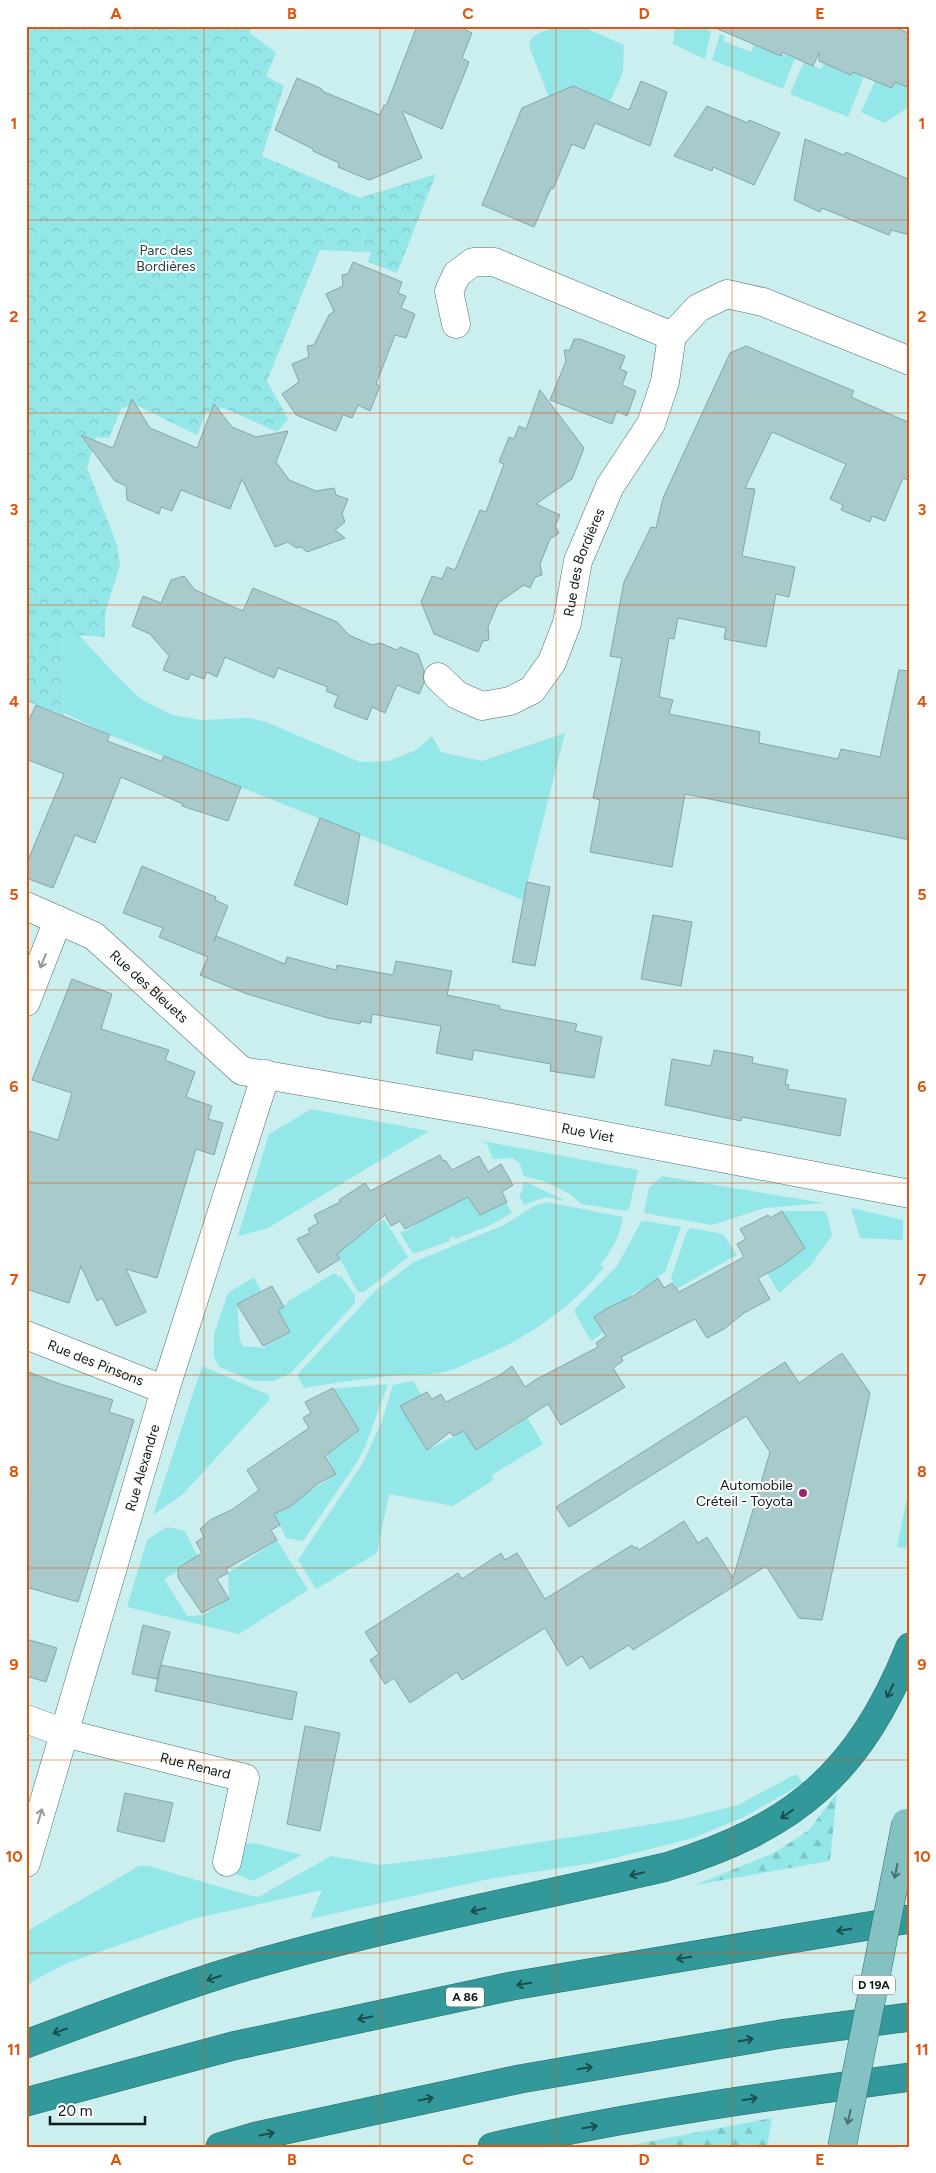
<svg xmlns="http://www.w3.org/2000/svg" width="936" height="2173" font-family="Figtree,sans-serif">
	<defs>
		<pattern id="forest-firs" width="22" height="20" patternUnits="userSpaceOnUse" patternTransform="scale(1.25)"><rect width="22" height="20" fill="#94e7e8"/><path d="M5 1l3.5 6h-7zM16 11l3.5 6h-7z" fill="#7ec6c6"/></pattern>
		<pattern id="park-crowns" width="20" height="18" patternUnits="userSpaceOnUse" patternTransform="scale(1.25)"><rect width="20" height="18" fill="#94e7e8"/><path d="M2 6a3 3 0 1 1 6 0M12 15a3 3 0 1 1 6 0" fill="none" stroke="#7ec6c6"/></pattern>
	</defs>
	<rect width="100%" height="100%" fill="#cbeeee"/>
	<!-- green -->
	<g fill="#94e7e8">
		<path d="M558 26H581L624 45 623 71 611 100H550L529 46C530 33 547 31 558 26Z"/>
		<polygon points="675,26 700,26 711,31 705,59 673,44"/>
		<polygon points="720,34 725,36 723,41 751,52 754,45 795,58 783,89 712,60"/>
		<polygon points="804,62 821,69 824,63 851,75 853,72 864,76 848,117 790,94"/>
		<polygon points="875,81 892,88 895,82 910,88 910,106 884,123 861,112"/>
		<polygon points="79,635 115,674 141,699 172,715 201,720 248,718 266,722 360,762 389,761 416,750 432,736 441,752 482,761 565,733 523,900 110,735 64,713 61,638"/>
		<polygon points="311,1109 429,1131 268,1228 238,1236 269,1134"/>
		<polygon points="482,1141 638,1170 629,1209 627,1211 581,1204 570,1194 546,1182 524,1176 520,1164 513,1158 493,1159 487,1144"/>
		<polygon points="662,1176 824,1203 765,1208 712,1225 644,1213 649,1188"/>
		<polygon points="524,1181 566,1201 546,1197 524,1205 519,1195 522,1191"/>
		<polygon points="466,1194 480,1215 504,1199 512,1213 488,1226 455,1239 454,1236 449,1238 450,1241 413,1254 400,1232 406,1231 430,1214"/>
		<path d="M547 1202 623 1217C620 1237 612 1249 600 1266L604 1267C570 1310 523 1341 472 1361 463 1365 454 1370 444 1372 426 1376 409 1374 391 1376 362 1379 333 1383 304 1388L297 1375 376 1290 414 1262 504 1225 536 1205Z"/>
		<polygon points="851,1208 903,1220 903,1240 860,1238"/>
		<polygon points="782,1211 824,1211 827,1214 832,1235 811,1265 779,1293 767,1273 805,1248"/>
		<polygon points="384,1219 408,1257 364,1292 358,1292 335,1250"/>
		<polygon points="645,1221 681,1227 665,1272 657,1277 657,1281 631,1295 634,1299 623,1305 621,1301 619,1302 604,1332 591,1341 575,1313 575,1309 617,1266 641,1222"/>
		<polygon points="691,1228 723,1234 737,1255 676,1289 671,1278 687,1231"/>
		<polygon points="334,1273 339,1277 341,1276 355,1296 355,1303 291,1373 273,1381 252,1381 220,1367 214,1357 214,1334 228,1293 254,1277 261,1291 237,1304 240,1340 243,1346 264,1348 265,1346 290,1332 277,1310 286,1304 288,1305 287,1302 310,1288 312,1289 311,1287"/>
		<polygon points="202,1366 269,1395 269,1400 183,1494 153,1515"/>
		<polygon points="413,1381 421,1395 400,1406 427,1450 455,1436 463,1429 476,1450 513,1428 527,1417 543,1444 492,1475 493,1480 453,1506 389,1494 377,1553 316,1589 298,1560 363,1463 382,1421 393,1385"/>
		<polygon points="388,1384 365,1447 357,1462 303,1541 286,1538 275,1514 336,1474 326,1453 359,1431 331,1389"/>
		<polygon points="910,1484 910,1532 906,1548 897,1547"/>
		<polygon points="167,1527 185,1531 199,1559 164,1579 187,1616 203,1615 229,1599 228,1573 277,1540 308,1590 239,1634 127,1607 147,1540"/>
		<polygon points="796,1774 803,1783 744,1817 693,1838 599,1862 489,1879 310,1919 322,1890 193,1919 65,1964 33,1981 26,1987 26,1937 29,1930 139,1866 148,1866 248,1895 258,1897 331,1856 381,1865 454,1856 678,1820 738,1805"/>
		<polygon points="243,1843 258,1844 302,1855 253,1881 236,1874"/>
	</g>
	<!-- forest -->
	<g fill="url(#forest-firs)">
		<polygon points="837,1793 830,1861 695,1885 774,1853 809,1830"/>
		<polygon points="772,2118 767,2147 621,2147"/>
	</g>
	<!-- park -->
	<polygon fill="url(#park-crowns)" points="26,26 251,26 250,33 276,53 266,76 284,86 262,156 360,198 436,174 397,273 368,262 371,252 320,250 267,381 288,419 277,432 224,408 206,412 197,435 134,404 121,409 109,438 96,437 87,468 117,545 120,565 105,613 105,637 79,635 61,639 64,715 26,701"/>
	<!-- building -->
	<g fill="#a8caca" stroke="#85a6a6">
		<polygon points="417,26 458,26 472,33 462,58 469,62 442,129 402,111 422,158 369,180 338,167 339,163 313,151 313,149 275,130 297,78 322,89 322,91 380,115 384,105 386,106"/>
		<polygon points="711,26 893,26 910,34 910,88 895,82 892,88 853,72 851,75 819,61 819,53 813,66 782,52 781,56"/>
		<polygon points="641,81 667,92 650,146 595,123 584,149 572,144 553,189 551,188 534,227 482,205 522,108 573,86 629,110"/>
		<polygon points="707,106 748,123 749,120 780,133 754,185 713,167 712,171 674,156"/>
		<polygon points="805,139 844,155 846,152 910,180 910,235 891,230 889,235 822,208 820,212 794,200"/>
		<polygon points="353,262 402,282 398,293 406,296 401,308 415,314 406,338 395,335 376,384 380,386 370,411 358,405 352,418 343,415 336,431 296,415 282,394 299,382 292,364 309,357 307,346 314,345 329,315 334,311 326,294 343,286 342,275 348,274"/>
		<polygon points="574,339 580,339 625,356 620,369 627,372 622,385 636,391 627,416 617,411 612,424 550,400 566,361 564,350 570,350"/>
		<polygon points="746,346 854,391 851,397 910,423 910,481 903,478 885,521 872,516 870,522 841,510 843,505 830,499 846,464 772,432 745,488 755,489 742,556 795,567 789,597 776,594 766,647 724,639 726,628 678,618 674,639 669,638 659,697 673,700 669,714 760,732 759,743 838,759 841,749 880,757 899,670 910,671 910,840 685,794 672,867 590,852 600,800 593,798 622,658 610,656 624,582 651,527 656,528 663,498 730,353"/>
		<polygon points="540,390 584,448 572,479 536,504 560,515 555,526 559,533 550,539 540,564 542,575 535,577 530,588 524,585 498,603 488,627 489,640 483,641 478,652 434,634 421,602 432,576 442,579 447,567 455,570 480,510 486,512 504,464 499,462 509,437 514,439 519,426 526,429"/>
		<polygon points="132,399 150,428 197,448 214,404 232,427 256,437 288,431 276,462 289,480 316,491 334,488 336,495 348,499 342,514 345,522 335,530 345,538 307,552 301,547 296,548 288,542 275,547 242,479 230,509 181,490 172,511 161,507 159,514 127,500 126,486 115,481 81,435 113,448"/>
		<polygon points="184,576 195,590 243,611 253,588 337,622 349,635 372,645 380,643 397,650 400,647 418,654 424,671 424,683 419,694 397,685 385,713 372,707 367,720 334,707 338,696 326,691 328,687 278,668 274,678 225,657 217,677 207,672 204,679 191,674 188,680 163,670 169,656 150,634 132,626 143,596 161,603 171,580"/>
		<polygon points="36,705 110,735 107,741 161,761 164,756 241,787 228,821 182,806 183,804 121,777 95,843 75,835 53,888 26,878 26,865 64,774 26,759 26,726"/>
		<polygon points="320,818 360,834 347,905 294,885"/>
		<polygon points="142,866 216,897 215,900 228,906 214,941 216,936 285,964 287,957 336,970 337,965 393,975 396,961 452,971 447,995 500,1006 499,1009 577,1024 575,1031 602,1037 594,1078 550,1071 551,1064 474,1050 472,1060 436,1053 441,1026 372,1014 371,1023 361,1021 360,1024 328,1018 247,994 200,975 208,957 159,937 163,928 123,913"/>
		<polygon points="527,882 550,887 535,966 512,962"/>
		<polygon points="653,915 692,922 681,986 641,979"/>
		<polygon points="72,979 112,994 101,1029 169,1050 165,1060 195,1072 186,1097 212,1106 208,1119 223,1123 214,1155 196,1149 157,1278 126,1269 146,1312 116,1326 102,1298 97,1301 81,1266 69,1303 26,1289 26,1130 58,1140 72,1093 32,1080"/>
		<polygon points="714,1050 753,1057 752,1063 788,1070 785,1084 789,1085 788,1089 846,1099 840,1136 742,1117 741,1121 665,1105 672,1059 711,1066"/>
		<polygon points="440,1155 443,1161 445,1160 452,1170 479,1156 488,1172 501,1164 513,1185 502,1192 507,1202 480,1215 468,1197 405,1229 400,1221 391,1226 385,1215 337,1254 340,1259 318,1273 297,1239 310,1233 308,1229 318,1223 314,1215 340,1202 339,1200 365,1183 370,1191"/>
		<polygon points="782,1211 805,1248 781,1266 758,1278 770,1299 744,1313 724,1329 707,1338 695,1319 621,1357 623,1361 613,1368 625,1387 561,1425 548,1404 476,1450 464,1431 453,1436 450,1432 427,1450 400,1406 427,1392 432,1399 441,1394 446,1402 500,1375 512,1366 525,1387 535,1380 598,1347 596,1343 606,1336 594,1317 606,1309 635,1295 658,1278 664,1288 672,1283 679,1292 744,1257 737,1244 746,1239 740,1229 768,1215 770,1218"/>
		<polygon points="272,1286 284,1307 278,1310 290,1332 263,1346 237,1304"/>
		<polygon points="842,1353 870,1393 822,1620 799,1618 766,1566 633,1650 629,1645 590,1669 582,1656 567,1666 545,1628 462,1680 457,1672 410,1703 394,1678 385,1684 370,1660 379,1654 365,1632 458,1573 462,1579 501,1553 505,1560 517,1553 545,1599 632,1545 634,1548 637,1547 639,1550 684,1521 698,1543 707,1537 733,1578 770,1452 746,1416 569,1527 556,1507 785,1362 799,1383"/>
		<polygon points="26,1371 57,1383 113,1400 109,1412 134,1420 78,1602 26,1587"/>
		<polygon points="333,1388 359,1430 325,1456 336,1474 319,1483 291,1506 274,1514 280,1525 271,1530 277,1540 226,1569 228,1573 217,1579 229,1599 202,1613 178,1578 178,1568 202,1553 196,1542 204,1537 200,1529 210,1520 233,1509 259,1490 247,1470 309,1428 303,1418 311,1413 305,1402"/>
		<polygon points="143,1625 170,1632 157,1679 132,1674"/>
		<polygon points="26,1639 57,1648 46,1682 26,1676"/>
		<polygon points="161,1665 297,1692 292,1720 155,1691"/>
		<polygon points="305,1726 340,1733 320,1831 287,1824"/>
		<polygon points="125,1793 173,1803 164,1842 117,1831"/>
	</g>
	<g fill="none" stroke-linecap="round" stroke-linejoin="round">
		<!-- minor casing -->
		<g stroke="#4e6e6e" stroke-width="29">
			<g id="minor">
				<polyline points="456,324 449,291 457,274 473,262 494,262 672,336"/>
				<path id="s1" d="M438 677 457 695 482 706 510 701 532 690 552 662 567 623 578 561 610 486 651 424 665 382 672 336 698 308 727 294 763 302 910 361"/>
				<path id="s2" d="M26 906 94 936 242 1071 480 1112 910 1194"/>
				<polyline points="26,1002 58,920"/>
				<path id="s3" d="M26 1335 165 1390"/>
				<path id="s4" d="M26 1719 64 1733 245 1778 227 1862"/>
				<path id="s5" d="M26 1863 165 1390 266 1074"/>
			</g>
		</g>
		<!-- highway casing -->
		<g stroke="#256c6d" stroke-width="29">
			<g id="highway">
				<path d="M26 2044C104 2015 182 1985 262 1962 395 1924 532 1898 666 1867 796 1827 859 1773 910 1647"/>
				<polyline points="26,2102 233,2046 512,1986 910,1919"/>
				<polyline points="220,2147 257,2136 520,2079 781,2034 910,2017"/>
				<path d="M492 2147C629 2115 770 2096 910 2077"/>
			</g>
		</g>
		<!-- minor -->
		<use href="#minor" stroke="#fff" stroke-width="28"/>
		<!-- highway -->
		<use href="#highway" stroke="#329899" stroke-width="28"/>
		<!-- major-bridge casing -->
		<g stroke="#256c6d" stroke-width="29" stroke-linecap="butt">
			<polyline id="major-bridge" points="842,2147 906,1823"/>
		</g>
		<!-- major-bridge -->
		<use href="#major-bridge" stroke="#84c1c2" stroke-width="28"/>
	</g>
	<!-- one-way arrows -->
	<defs><path id="oneway-shaft" d="M-6 0H5M1.5-3L5.5 0L1.5 3" fill="none" stroke-width="1.6" stroke-linecap="round" stroke-linejoin="round" transform="scale(1.25)"/></defs>
	<g stroke="#939898">
		<use href="#oneway-shaft" transform="translate(43 961) rotate(112)"/>
		<use href="#oneway-shaft" transform="translate(40 1816) rotate(-74)"/>
	</g>
	<g stroke="#1c4d4d">
		<use href="#oneway-shaft" transform="translate(890 1691) rotate(116)"/>
		<use href="#oneway-shaft" transform="translate(787 1814) rotate(145)"/>
		<use href="#oneway-shaft" transform="translate(637 1874) rotate(167)"/>
		<use href="#oneway-shaft" transform="translate(478 1910) rotate(167)"/>
		<use href="#oneway-shaft" transform="translate(844 1930) rotate(170)"/>
		<use href="#oneway-shaft" transform="translate(684 1958) rotate(170)"/>
		<use href="#oneway-shaft" transform="translate(214 1978) rotate(162)"/>
		<use href="#oneway-shaft" transform="translate(524 1984) rotate(170)"/>
		<use href="#oneway-shaft" transform="translate(365 2018) rotate(168)"/>
		<use href="#oneway-shaft" transform="translate(60 2031) rotate(160)"/>
		<use href="#oneway-shaft" transform="translate(746 2040) rotate(-10)"/>
		<use href="#oneway-shaft" transform="translate(585 2068) rotate(-10)"/>
		<use href="#oneway-shaft" transform="translate(426 2099) rotate(-12)"/>
		<use href="#oneway-shaft" transform="translate(750 2099) rotate(-10)"/>
		<use href="#oneway-shaft" transform="translate(590 2127) rotate(-10)"/>
		<use href="#oneway-shaft" transform="translate(267 2134) rotate(-12)"/>
	</g>
	<g stroke="#496e6e">
		<use href="#oneway-shaft" transform="translate(896 1871) rotate(101)"/>
		<use href="#oneway-shaft" transform="translate(849 2117) rotate(102)"/>
	</g>
	<!-- grid -->
	<path fill="none" stroke="#dd560d" stroke-width="1" stroke-opacity="0.55" d="M204 26V2147M380 26V2147M556 26V2147M732 26V2147M26 220H910M26 413H910M26 605H910M26 798H910M26 990H910M26 1183H910M26 1375H910M26 1568H910M26 1760H910M26 1953H910"/>
	<!-- markers -->
	<circle fill="#9f1f72" stroke="#fff" stroke-width="2" cx="803" cy="1493" r="5"/>
	<g text-anchor="middle" dominant-baseline="central" stroke-width="4" stroke-linejoin="round" paint-order="stroke">
		<!-- shield labels -->
		<g fill="#fff" stroke="#565f5f" stroke-width="1">
			<rect x="853" y="1975.5" width="42" height="19" rx="4"/>
			<rect x="446" y="1987.5" width="38" height="19" rx="4"/>
		</g>
		<g font-size="12" font-weight="bold" fill="#0e1b1b">
			<text x="874" y="1985">D 19A</text>
			<text x="465" y="1997">A 86</text>
		</g>
		<!-- park labels -->
		<g font-size="14" fill="#294343" stroke="#fff">
			<text x="166" y="250">Parc des<tspan x="166" dy="16">Bordières</tspan></text>
		</g>
		<!-- street labels -->
		<g font-size="14" fill="#0e1b1b" stroke="#fff">
			<text stroke="none"><textPath href="#s1" startOffset="246">Rue des Bordières</textPath></text>
			<text stroke="none"><textPath href="#s2" startOffset="149">Rue des Bleuets</textPath></text>
			<text stroke="none"><textPath href="#s2" startOffset="626">Rue Viet</textPath></text>
			<text stroke="none"><textPath href="#s3" startOffset="75">Rue des Pinsons</textPath></text>
			<text stroke="none"><textPath href="#s5" startOffset="412">Rue Alexandre</textPath></text>
			<text stroke="none"><textPath href="#s4" startOffset="176">Rue Renard</textPath></text>
		</g>
		<!-- poi labels -->
		<g font-size="14" fill="#0e1b1b" stroke="#fff" text-anchor="end">
			<text x="793" y="1485">Automobile<tspan x="793" dy="16">Créteil - Toyota</tspan></text>
		</g>
	</g>
	<!-- border -->
	<rect width="936" height="2173" fill="none" stroke="#ffffff" stroke-width="55"/>
	<!-- scale -->
	<path d="M50 2116v8h95v-8" fill="none" stroke="#0e1b1b" stroke-width="2.5"/>
	<text x="58" y="2116" font-size="15" fill="#0e1b1b" stroke="#ffffff" stroke-width="4" paint-order="stroke">20 m</text>
	<rect x="28" y="28" width="880" height="2118" fill="none" stroke="#dd560d" stroke-width="2"/>
	<g font-size="16" text-anchor="middle" font-weight="bold" fill="#dd560d">
		<text x="116" y="19">A</text>
		<text x="292" y="19">B</text>
		<text x="468" y="19">C</text>
		<text x="644" y="19">D</text>
		<text x="820" y="19">E</text>
		<text x="14" y="129">1</text>
		<text x="922" y="129">1</text>
		<text x="14" y="322">2</text>
		<text x="922" y="322">2</text>
		<text x="14" y="515">3</text>
		<text x="922" y="515">3</text>
		<text x="14" y="707">4</text>
		<text x="922" y="707">4</text>
		<text x="14" y="900">5</text>
		<text x="922" y="900">5</text>
		<text x="14" y="1092">6</text>
		<text x="922" y="1092">6</text>
		<text x="14" y="1285">7</text>
		<text x="922" y="1285">7</text>
		<text x="14" y="1477">8</text>
		<text x="922" y="1477">8</text>
		<text x="14" y="1670">9</text>
		<text x="922" y="1670">9</text>
		<text x="14" y="1862">10</text>
		<text x="922" y="1862">10</text>
		<text x="14" y="2055">11</text>
		<text x="922" y="2055">11</text>
		<text x="116" y="2165">A</text>
		<text x="292" y="2165">B</text>
		<text x="468" y="2165">C</text>
		<text x="644" y="2165">D</text>
		<text x="820" y="2165">E</text>
	</g>
</svg>
